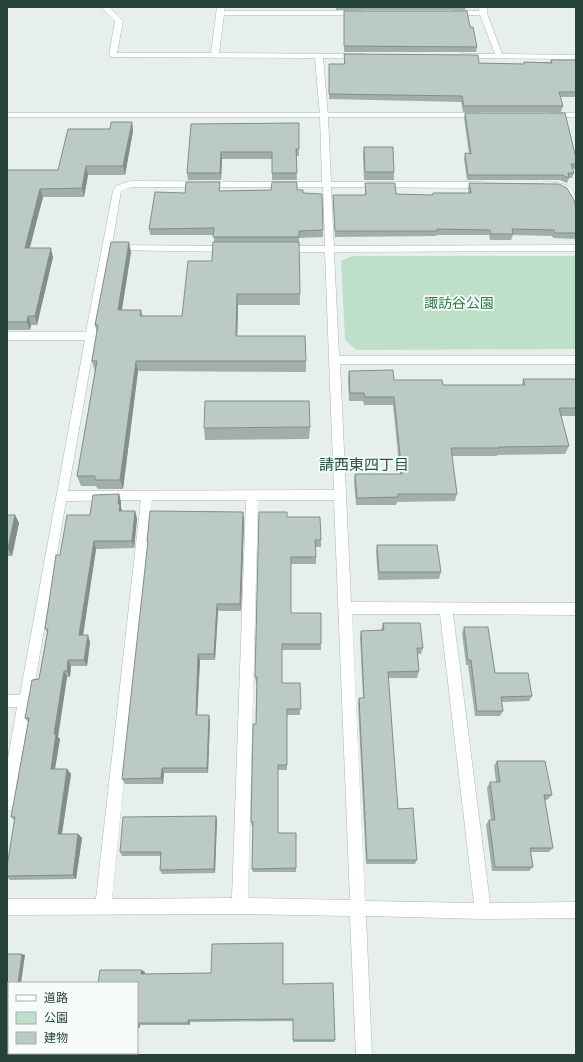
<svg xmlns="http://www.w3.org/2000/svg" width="583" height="1062" font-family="'DejaVu Sans','Noto Sans JP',sans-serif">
	<rect width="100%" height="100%" fill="#e6efeb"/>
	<!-- green -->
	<polygon fill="#bfe0c8" points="352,256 576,256 576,349 356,350 345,340 341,261"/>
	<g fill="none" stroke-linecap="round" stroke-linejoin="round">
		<!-- minor casing -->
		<g stroke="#a8b8b2" stroke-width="1">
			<g id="minor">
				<path d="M101 7H109L123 21 117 53H211L217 7H225L224 11H363V15H224L219 53 364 54V58H323L328 116 331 182H484L488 185 484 188 331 187 334 246 576 245V251L334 252 339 356H576V364H340L351 602 576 603V615L453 614 490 903 576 902V918L483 919 366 916 372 1055H356L350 916 240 914 7 915V899H96L141 500 66 501 14 805 12 810 7 812V764L17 707H7V695H20L85 340H7V332H86L113 191 116 186 130 181 322 182 320 116 315 58 113 57 109 55 115 21ZM131 187H323L325 246H283L278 249 283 252H325L334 490 68 491 111 250 229 252 234 249 229 246 112 245 121 191ZM152 500H246L232 898 112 899ZM258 500H334L350 900 248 898ZM352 614H440L474 903 365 901Z"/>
				<polygon points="479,7 487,7 487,13 502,54 576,55 576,59 460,58 460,54 495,54 480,15 452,15 448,13 452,11 479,11"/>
				<path d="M546 182C564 183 576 184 576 205L573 204 562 189 543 187 542 185 543 183Z"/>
			</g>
		</g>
		<!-- tertiary casing -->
		<g stroke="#a8b8b2" stroke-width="1">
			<g id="tertiary">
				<polygon points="7,113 480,113 484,115 480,117 7,117"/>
				<rect x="547" y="113" width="29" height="4"/>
			</g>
		</g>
		<!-- minor -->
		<use href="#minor" fill="#fff" fill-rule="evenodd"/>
		<!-- tertiary -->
		<use href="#tertiary" fill="#fff" fill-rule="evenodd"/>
	</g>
	<!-- wall -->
	<g fill="#a1aea9">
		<polygon points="329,7 466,7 465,10 336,10 336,7"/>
		<polygon points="344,11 470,27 477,47 476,52 344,52"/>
		<polygon points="344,54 479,63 524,64 524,62 550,62 551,60 576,60 576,97 560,97 563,106 561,112 463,112 461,102 329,99 329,64 344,64"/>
		<polygon points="465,113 576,158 576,169 573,169 574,173 572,178 569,178 567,183 560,180 467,180 464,159 465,153 469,154 464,118"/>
		<polygon points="132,122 133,131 125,175 88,175 84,197 43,197 30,248 53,257 37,325 31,325 30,330 7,330 7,170 58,170 110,129"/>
		<polygon points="299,123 299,156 296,156 297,180 272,180 272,159 222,159 221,180 188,180 187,173 191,124"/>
		<polygon points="364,147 394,172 394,180 364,180 363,155"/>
		<polygon points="220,182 220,191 297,190 303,193 323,230 323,237 299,238 300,305 238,305 237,336 306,361 306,372 138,371 123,489 98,489 96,486 81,486 77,476 95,372 92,361 97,333 95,325 131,252 122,310 141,310 143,316 182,316 212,261 214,242 214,235 150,235 149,229 185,193"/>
		<polygon points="365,183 396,194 433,195 433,193 469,193 468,189 469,183 576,208 576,239 553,238 552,236 513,235 511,240 490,240 489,235 437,235 436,236 335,237 333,195 365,195"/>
		<polygon points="349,371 394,380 443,385 522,385 523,379 576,379 576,416 561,416 569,446 565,454 497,455 497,456 452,456 457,494 455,501 397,502 396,505 356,505 354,482 355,474 400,474 393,405 364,405 363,401 349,401 348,379"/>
		<polygon points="310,427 309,439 205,440 204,428"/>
		<polygon points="119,494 121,502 121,507 122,511 135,511 137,519 134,548 96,549 83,635 90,642 87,666 71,666 70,677 67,677 58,737 60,739 55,769 67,769 71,774 62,834 78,834 82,838 76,879 10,880 7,877 7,866 15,821 11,817 28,722 25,718 39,679 47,632 45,629 60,555 90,515"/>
		<polygon points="243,512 244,520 241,611 218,611 215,660 200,660 197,715 210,720 208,773 164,773 163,784 125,784 122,779 148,545 147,541"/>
		<polygon points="7,515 15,515 19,523 12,556 7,556"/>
		<polygon points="287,517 321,540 321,547 316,547 316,564 291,564 291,613 321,644 321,650 282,650 282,683 300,683 300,715 287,715 287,770 278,770 278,833 296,833 296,872 253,872 252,869 253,827 252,827 251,822 256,724 257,683 256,683 255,677"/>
		<polygon points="377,545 441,572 439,579 378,580 376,552"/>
		<polygon points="383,623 423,648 421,654 417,654 419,671 417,678 388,678 398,809 417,860 415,864 366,864 358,704 359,698 363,698 360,637 361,631 381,630"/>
		<polygon points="464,627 495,673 532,696 529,701 502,702 503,711 500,716 475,716 468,665 466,665 462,633"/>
		<polygon points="497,761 552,795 547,800 545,800 553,848 549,852 531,852 533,867 529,871 492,871 486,825 489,820 491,820 487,788 490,782 496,782 494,766"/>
		<polygon points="216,816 217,820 215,873 162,874 160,870 161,856 122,856 120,852"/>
		<polygon points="145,972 145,974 283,984 335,1040 334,1042 293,1042 293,1021 190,1022 190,1025 140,1025 140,1028 137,1028 137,983"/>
	</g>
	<!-- shaded-wall -->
	<g fill="#838d89">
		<polygon points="132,122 133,131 125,175 123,166"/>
		<polygon points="221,152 222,159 221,180 220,173"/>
		<polygon points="86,166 88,175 84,197 82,188"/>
		<polygon points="40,189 43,197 27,257 25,248"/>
		<polygon points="129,242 131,252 120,321 118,310"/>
		<polygon points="51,248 53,257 37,325 35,316"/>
		<polygon points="237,294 238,305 237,347 236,336"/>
		<polygon points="28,316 31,325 30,330 27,322"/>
		<polygon points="136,361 138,371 123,489 120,480"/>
		<polygon points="119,494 121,502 121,507 122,512 121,519 118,504"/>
		<polygon points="135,511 137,519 134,548 132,541"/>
		<polygon points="243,512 244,520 241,611 240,604"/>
		<polygon points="15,515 19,523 12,556 8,548"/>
		<polygon points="94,541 96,549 82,642 79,635"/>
		<polygon points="217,604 218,611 215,660 214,654"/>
		<polygon points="88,635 90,642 87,666 84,660"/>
		<polygon points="198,654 200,660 197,720 196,715"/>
		<polygon points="68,660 71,666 70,677 67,671"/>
		<polygon points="64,671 67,677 58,737 60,739 54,774 51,769 54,734"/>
		<polygon points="209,715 210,720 208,773 207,768"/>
		<polygon points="162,768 164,773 163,784 161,778"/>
		<polygon points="67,769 71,774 61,839 58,834"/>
		<polygon points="216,816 217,820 215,873 214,869"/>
		<polygon points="78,834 82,838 76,879 73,875"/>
		<polygon points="22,954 25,955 21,983 18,983"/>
		<polygon points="142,970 145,972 144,976 141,974"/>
		<polygon points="188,1020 190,1022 190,1025 188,1023"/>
		<polygon points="137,1023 140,1025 140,1028 137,1026"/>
	</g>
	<!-- building -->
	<g fill="#bbcac4" stroke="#838d89">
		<polygon points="344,11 467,11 470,27 473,27 477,47 344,46"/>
		<polygon points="344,54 478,55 479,63 524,64 524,62 552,63 551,60 576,60 576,92 559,92 563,106 464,106 462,96 329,94 329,64 345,64"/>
		<polygon points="465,113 565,113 576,158 576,164 571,164 574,173 568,173 569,178 562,175 468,175 465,153 471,154"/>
		<polygon points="111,122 132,122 123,166 86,166 82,188 40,189 25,248 51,248 35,316 28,316 27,322 7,322 7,170 58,170 68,129 110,129"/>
		<polygon points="299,123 299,149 296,149 297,173 272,173 272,152 221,152 220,173 187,173 191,124"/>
		<polygon points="364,147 393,147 394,172 365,172"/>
		<polygon points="186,182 220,182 219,191 271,190 272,182 297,182 297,190 303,190 303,193 322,194 323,230 299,231 299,237 213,237 214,228 149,229 155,192 185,193"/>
		<polygon points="365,183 395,183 396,194 433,195 433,193 471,193 469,183 559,184 567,188 574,200 576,208 576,233 555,233 554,230 512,229 513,234 491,234 490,230 437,229 437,231 335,231 333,195 366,195"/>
		<polygon points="111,242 129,242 118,310 141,310 140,316 182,316 188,261 212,261 213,242 299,242 300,294 237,294 236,336 305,336 306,361 136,361 120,480 95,480 95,476 77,476 97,361 92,361 98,325 95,325"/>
		<polygon points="393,370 394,380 442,380 443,385 525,385 523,379 576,379 576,408 559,408 569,446 499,447 499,448 451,448 457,494 398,494 398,497 357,498 355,474 402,474 394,397 365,397 364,393 350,393 349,371"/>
		<polygon points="205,401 309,401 310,427 204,428"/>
		<polygon points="119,494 118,504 120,504 119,511 135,511 132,541 94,541 79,635 88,635 84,660 68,660 67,671 64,671 54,734 56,734 51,769 67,769 58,834 78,834 73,875 7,876 7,866 15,817 11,817 29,718 25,718 32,680 39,679 48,629 45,629 56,555 60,555 67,515 90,515 93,495"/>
		<polygon points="150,511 243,512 240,604 217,604 214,654 198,654 196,715 209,715 207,768 162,768 161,778 122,779 135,659 148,541 147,541"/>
		<polygon points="259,512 287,512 287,517 320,517 321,540 315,540 316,557 291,557 291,613 321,613 321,644 282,644 282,683 300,683 301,709 287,709 287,765 278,765 278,833 296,833 296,868 252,869 253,822 251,822 253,724 256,724 257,677 255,677"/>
		<polygon points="7,515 15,515 8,548 7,548"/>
		<polygon points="377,545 437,545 441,572 379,572"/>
		<polygon points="383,623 420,623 423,648 417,648 419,671 388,672 398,809 413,808 417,860 367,860 359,698 364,698 361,631 384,630"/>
		<polygon points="464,627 488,627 495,673 528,673 532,696 501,697 503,711 477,711 471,660 468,660"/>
		<polygon points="497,761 545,761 552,795 544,795 553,848 530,848 533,867 495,867 489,820 495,820 490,782 500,782"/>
		<polygon points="216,816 214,869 160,870 161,852 120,852 123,817"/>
		<polygon points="283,943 283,984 333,983 335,1040 293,1040 293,1019 188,1020 188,1023 137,1023 137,1025 137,983 98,983 100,970 142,970 141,974 211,973 212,944"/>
		<polygon points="7,954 22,954 18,983 9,983 9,990 7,990"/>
	</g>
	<g text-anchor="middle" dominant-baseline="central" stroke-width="3.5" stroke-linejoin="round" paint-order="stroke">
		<!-- park labels -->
		<g font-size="14" fill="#2d7a4b" stroke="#f7fbf9">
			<text x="459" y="303">諏訪谷公園</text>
		</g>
		<!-- neighbourhood labels -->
		<g font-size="15" fill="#1f5548" stroke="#f7fbf9">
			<text x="364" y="465">請西東四丁目</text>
		</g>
	</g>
	<!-- border -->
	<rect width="583" height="1062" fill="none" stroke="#24423a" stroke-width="16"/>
	<!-- legend -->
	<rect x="8" y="982" width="130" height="72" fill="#f7fbf9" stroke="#a3b1ad"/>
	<rect x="16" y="995" width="20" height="6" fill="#ffffff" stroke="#a3b1ad"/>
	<text x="44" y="1002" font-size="12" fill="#24423a">道路</text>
	<rect x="16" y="1012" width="20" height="12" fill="#bfe0c8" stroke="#a3b1ad"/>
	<text x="44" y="1022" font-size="12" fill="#24423a">公園</text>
	<rect x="16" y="1032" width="20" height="12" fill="#bbcac4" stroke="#a3b1ad"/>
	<text x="44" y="1042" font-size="12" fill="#24423a">建物</text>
</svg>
